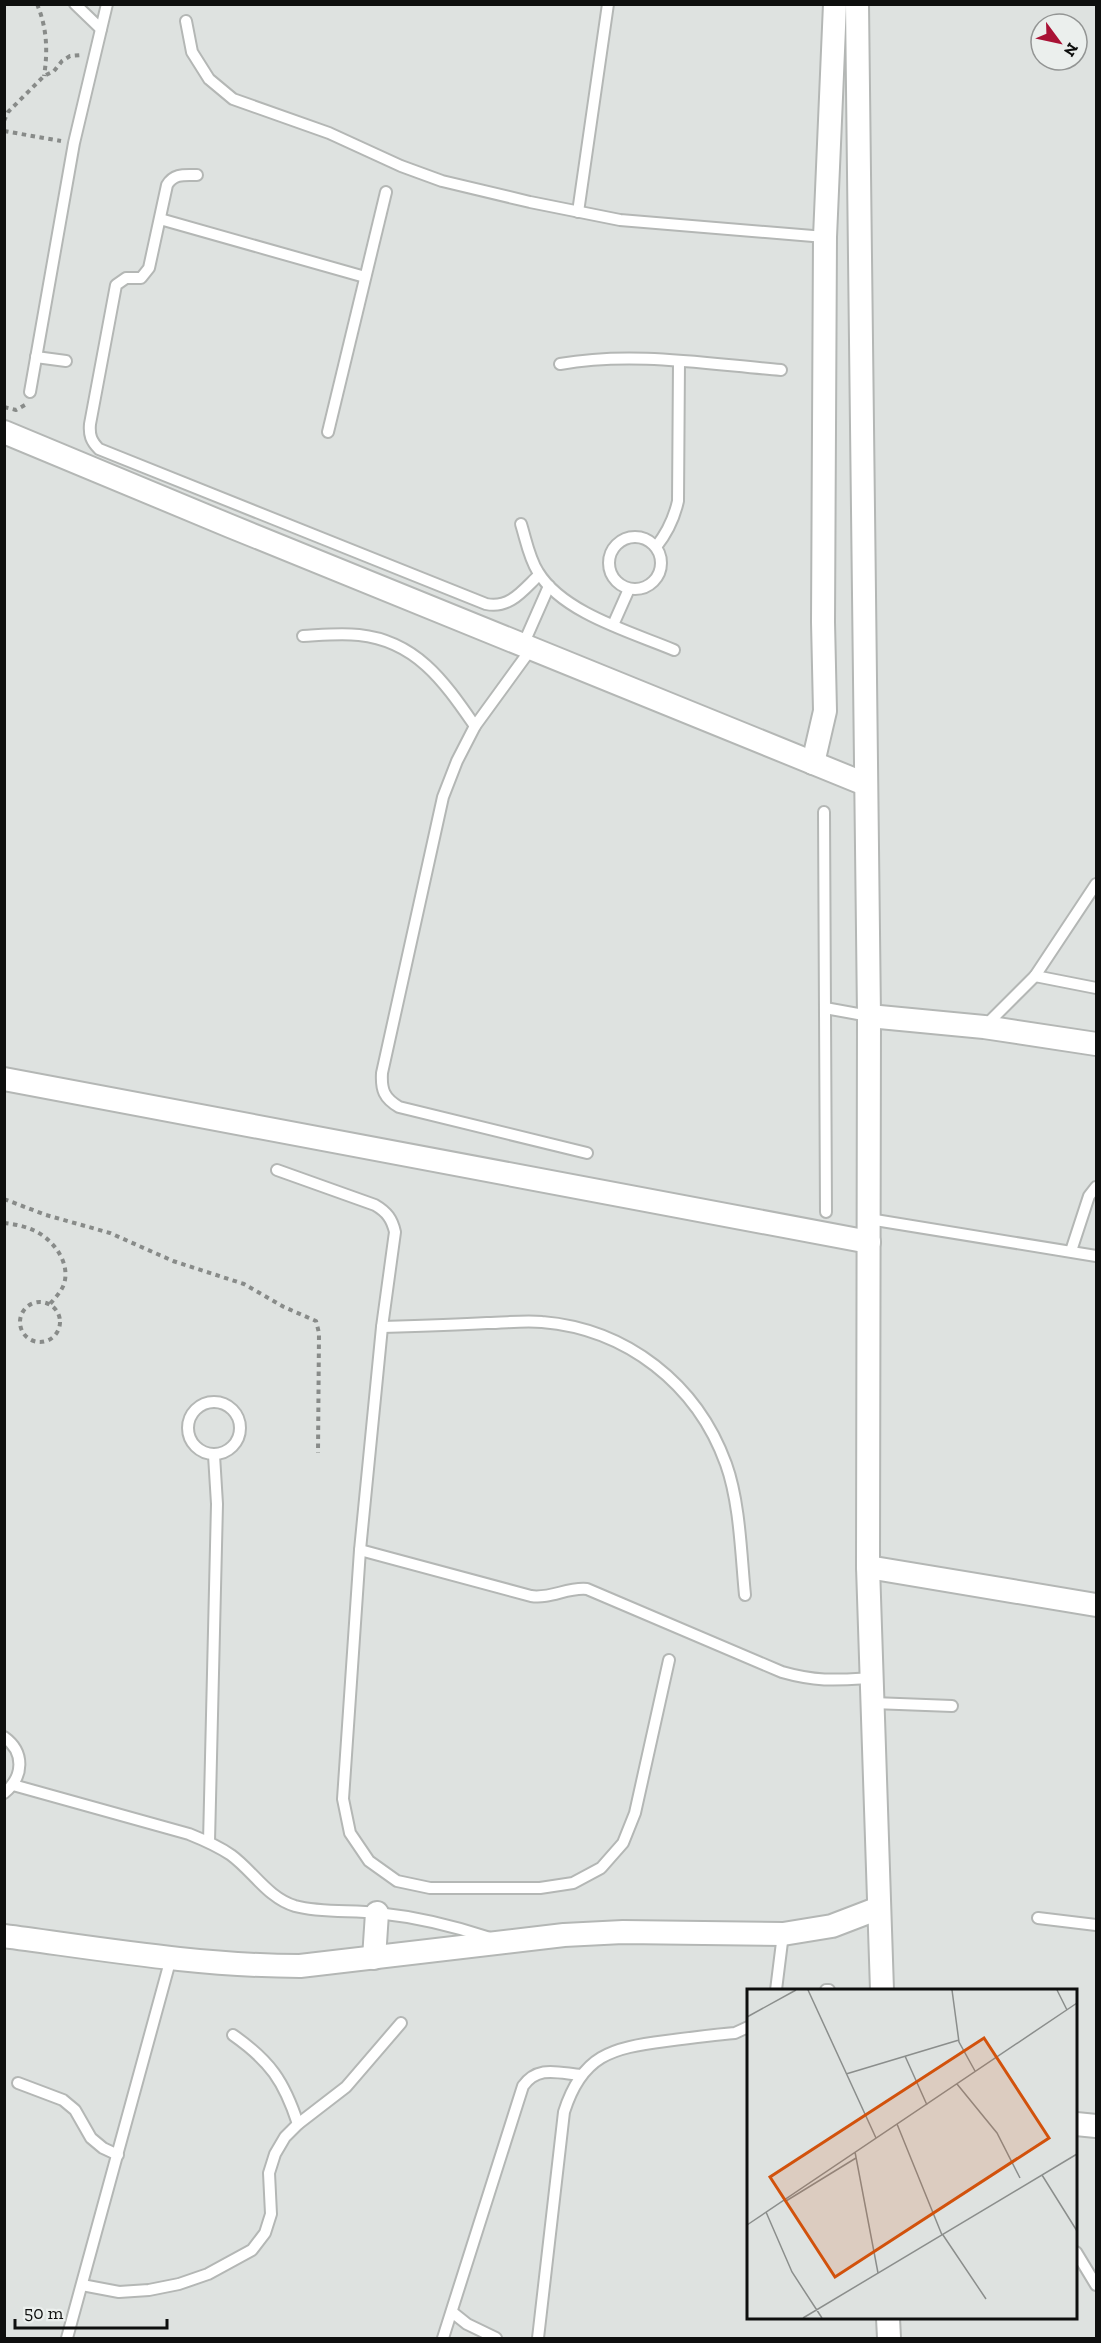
<svg xmlns="http://www.w3.org/2000/svg" width="1101" height="2343" font-family="'Zilla Slab',serif">
	<rect width="100%" height="100%" fill="#dee2e0"/>
	<g fill="none" stroke-linecap="round" stroke-linejoin="round">
		<!-- service casing -->
		<g stroke="#b4b7b5" stroke-width="14">
			<g id="service">
				<polyline points="75,4 101,29"/>
				<polyline points="186,21 192,52 209,79 233,99 329,133 401,166 442,181 530,202 620,220 825,237"/>
				<path d="M197 175C185 175 174 173 167 185L149 268 141 278H126L116 285 90 424C89 435 91 441 99 449L486 604C510 609 523 590 539 575"/>
				<polyline points="578,212 608,4"/>
				<polyline points="160,219 365,277"/>
				<polyline points="36,357 66,361"/>
				<path d="M560 364C633 351 707 364 781 370"/>
				<polyline points="30,392 74,143 107,4"/>
				<polyline points="328,432 386,192"/>
				<path d="M521 524C526 540 529 558 538 572 563 613 631 632 674 650"/>
				<circle cx="635" cy="563" r="26"/>
				<path d="M656 547C667 533 674 519 678 501L679 362"/>
				<polyline points="613,625 629,589"/>
				<path d="M303 636C322 635 340 633 359 635 417 641 445 683 475 726"/>
				<polyline points="523,645 549,586"/>
				<path d="M531 649 475 726 457 761 443 797 382 1073C381 1090 384 1098 399 1107L587 1153"/>
				<polyline points="824,812 826,1212"/>
				<polyline points="1035,976 1096,988"/>
				<polyline points="825,1008 869,1016"/>
				<polyline points="984,1027 1035,976 1096,884"/>
				<path d="M277 1170 375 1205C387 1212 392 1219 395 1232L382 1327 360 1550 343 1799 350 1833 369 1861 397 1881 430 1888H540L573 1883 601 1868 623 1843 635 1813 669 1660"/>
				<polyline points="869,1219 1096,1256"/>
				<polyline points="1071,1251 1089,1196 1096,1187"/>
				<path d="M382 1327C417 1326 452 1325 487 1323 505 1323 524 1320 542 1322 627 1329 697 1384 726 1464 740 1503 741 1555 745 1595"/>
				<circle cx="214" cy="1428" r="26"/>
				<path d="M360 1550 531 1596C551 1599 567 1587 587 1589L782 1672C817 1682 837 1680 872 1678"/>
				<polyline points="873,1703 952,1706"/>
				<path d="M4 1737C25 1752 24 1777 4 1793"/>
				<path d="M13 1785 189 1834C204 1840 218 1846 231 1855 253 1871 268 1898 295 1906 321 1913 351 1910 378 1913 416 1917 454 1926 490 1938"/>
				<polyline points="209,1842 217,1504 214,1455"/>
				<polyline points="1038,1918 1096,1925"/>
				<polyline points="776,1990 783,1934"/>
				<polyline points="826,1990 829,1990"/>
				<path d="M233 2035C270 2061 284 2081 298 2124"/>
				<polyline points="18,2083 63,2100 75,2110 91,2138 103,2148 118,2155"/>
				<polyline points="1076,2252 1096,2285"/>
				<polyline points="82,2285 119,2292 149,2290 179,2284 208,2274 252,2250 265,2233 271,2214 269,2173 275,2154 285,2137 298,2124 346,2087 401,2023"/>
				<polyline points="452,2312 467,2324 496,2338"/>
				<polyline points="67,2338 171,1958"/>
				<path d="M443 2338 523 2086C538 2065 558 2073 581 2075"/>
				<path d="M538 2338 564 2112C582 2055 611 2048 666 2041 689 2038 712 2035 735 2033L748 2027"/>
			</g>
		</g>
		<!-- minor casing -->
		<g stroke="#b4b7b5" stroke-width="26">
			<g id="minor">
				<polyline points="857,4 869,1016 868,1567 882,1990"/>
				<polyline points="4,432 230,526 865,784"/>
				<polyline points="813,763 825,711 823,622 825,237 835,4"/>
				<polyline points="869,1016 984,1027 1096,1044"/>
				<polyline points="4,1079 869,1242"/>
				<polyline points="868,1567 1096,1605"/>
				<path d="M4 1936C102 1949 201 1966 300 1966L564 1935 623 1932 783 1934 832 1926 879 1908"/>
				<polyline points="374,1958 377,1913"/>
				<polyline points="1076,2124 1096,2126"/>
				<polyline points="888,2318 889,2338"/>
			</g>
		</g>
		<!-- path -->
		<g stroke="#888b89" stroke-width="4" stroke-dasharray="4.5 4.5" stroke-linecap="butt">
			<path d="M37 4C47 28 48 51 44 76"/>
			<polyline points="4,121 8,112 44,76 54,71 62,61 70,56 82,55"/>
			<polyline points="4,131 61,141"/>
			<polyline points="4,407 16,410 25,405"/>
			<polyline points="4,1199 46,1215 110,1233 173,1261 244,1284 284,1307 316,1321 319,1333 318,1453"/>
			<path d="M4 1223C14 1224 24 1226 33 1230 52 1238 71 1262 64 1284 61 1292 55 1298 50 1304"/>
			<circle cx="40" cy="1322" r="20"/>
		</g>
		<!-- service -->
		<use href="#service" stroke="#fff" stroke-width="10"/>
		<!-- minor -->
		<use href="#minor" stroke="#fff" stroke-width="22"/>
	</g>
	<!-- overview -->
	<g transform="translate(747 1989)">
		<rect width="330" height="330" fill="#dee2e0"/>
		<path fill="none" stroke="#8b8e8c" stroke-width="1.5" d="M61 1 129 149M205 1 212 53 228 82M310 1 320 21M0 28 49 1M158 67 180 116M99 85 212 51M210 95 250 144 273 189M150 135 195 246M108 163 131 284M295 186 330 242M39 212 109 169M19 223 45 283 75 329M0 236 330 14M196 246 239 310M56 329 330 165"/>
		<path fill="#d2520c" fill-opacity="0.15" stroke="#d2520c" stroke-width="3" d="M237 49 302 149 88 288 23 188Z"/>
		<rect width="330" height="330" fill="none" stroke="#0e0f0e" stroke-width="3"/>
	</g>
	<!-- border -->
	<rect width="1101" height="2343" fill="none" stroke="#0e0f0e" stroke-width="12"/>
	<!-- north arrow -->
	<g transform="translate(1059 42) rotate(123)"><circle r="28" fill="#ebefed" stroke="#939594" stroke-width="1.5"/>
	<path d="M0-4.5L10 22L0 15L-10 22Z" fill="#a91235"/>
	<text y="-9" font-size="16" font-weight="bold" text-anchor="middle" fill="#0e0f0e">N</text>
	</g>
	<!-- scale -->
	<path d="M15 2319v9h152v-9" fill="none" stroke="#0e0f0e" stroke-width="3"/>
	<text x="24" y="2319" font-size="18" fill="#0e0f0e" stroke="#ebefed" stroke-width="4.5" paint-order="stroke">50 m</text>
</svg>
